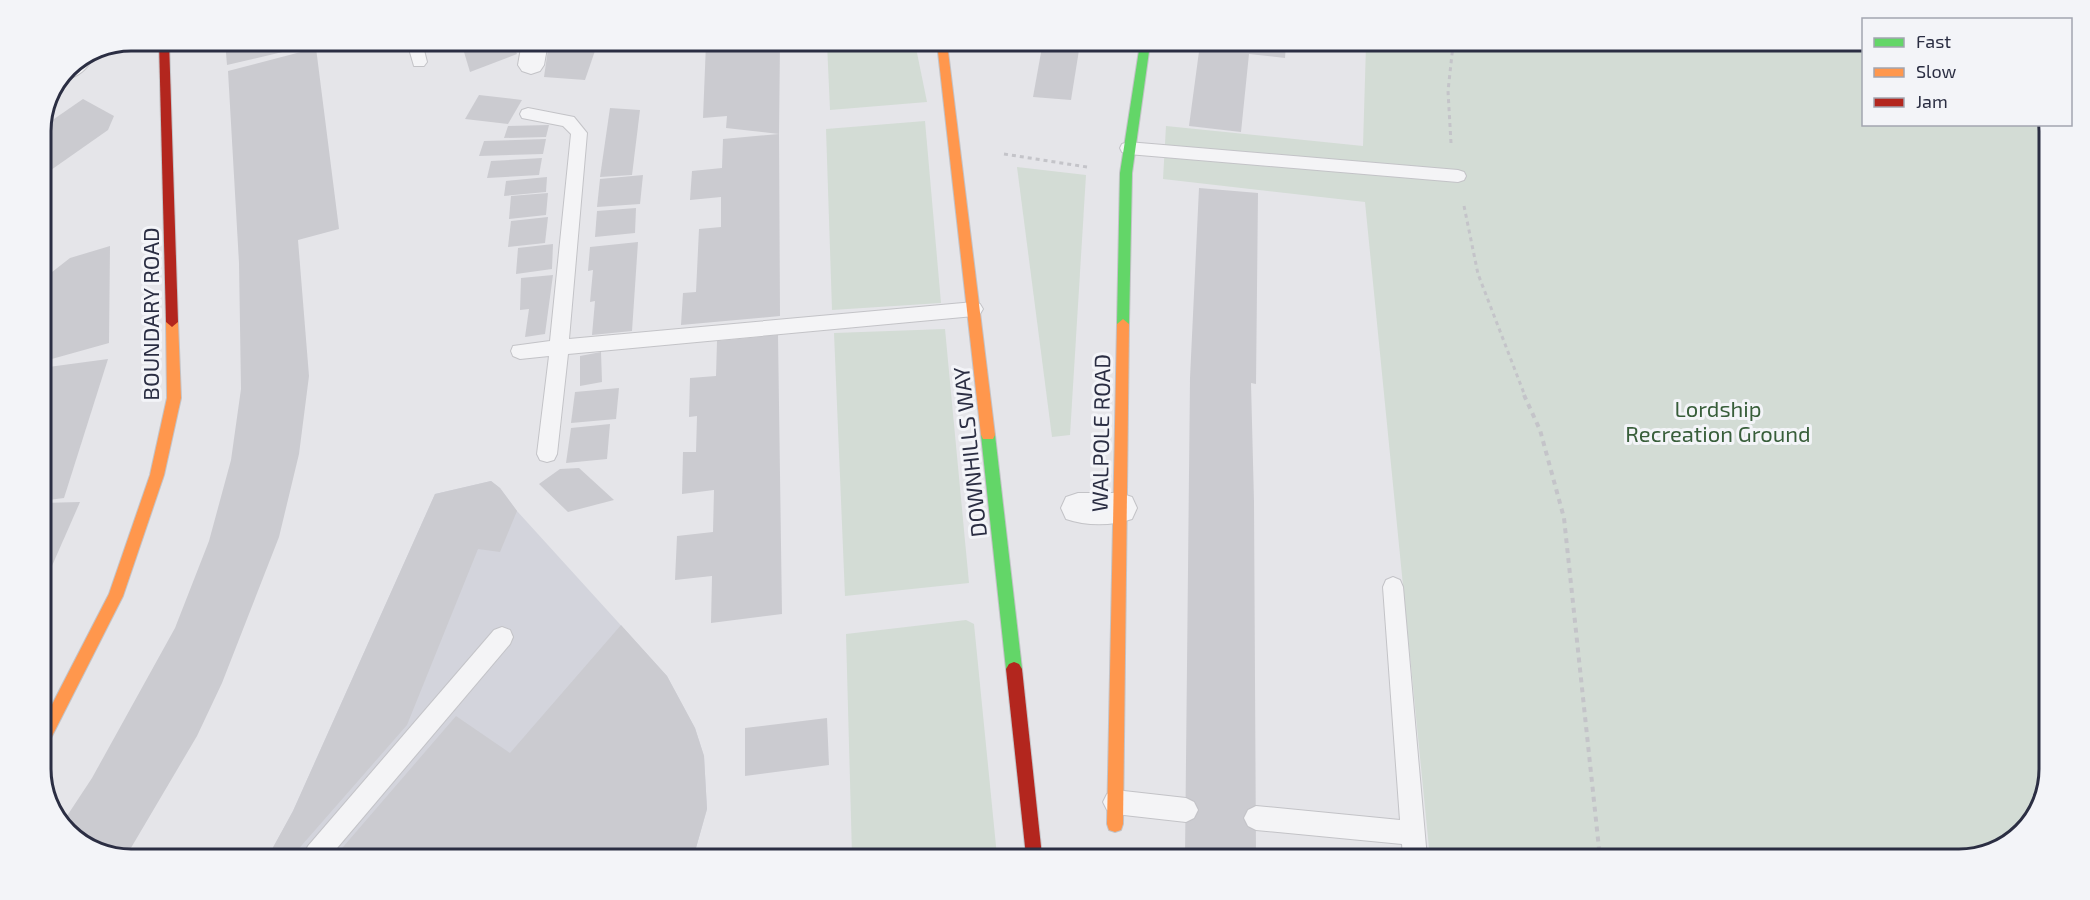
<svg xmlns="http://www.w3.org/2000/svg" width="2090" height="900" font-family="'Exo 2',sans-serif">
	<rect width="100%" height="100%" fill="#e5e5e9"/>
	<!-- built -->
	<polygon fill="#d3d4dc" points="491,481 500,488 517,511 667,676 695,728 704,756 707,809 694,855 270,853 293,811 435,494"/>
	<!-- green -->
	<g fill="#d3dcd5">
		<polygon points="827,43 915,43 927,102 830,110"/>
		<polygon points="1366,45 1863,47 1864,124 2049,125 2043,803 2010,844 1960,859 1430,858 1365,202 1163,179 1166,126 1363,146"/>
		<polygon points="925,121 941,303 832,310 826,129"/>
		<polygon points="1017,167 1086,175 1070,435 1052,437"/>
		<polygon points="945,329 969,583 845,596 834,333"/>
		<polygon points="966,620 974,624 997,856 852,855 846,634"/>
	</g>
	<!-- building -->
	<g fill="#cbcbd0">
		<polygon points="225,41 307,41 308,46 227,65"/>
		<polygon points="461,42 512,42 517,54 470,72"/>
		<polygon points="549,42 598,42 585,80 544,77"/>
		<polygon points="706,43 780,43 779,134 726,128 727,116 703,118"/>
		<polygon points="1200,44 1286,45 1285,58 1249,54 1241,132 1189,126"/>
		<polygon points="1042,47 1079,50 1071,100 1033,97"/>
		<polygon points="316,48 339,229 298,240 309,376 299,454 279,537 222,683 197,736 128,853 97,853 61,825 92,778 175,628 209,541 231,460 241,389 239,263 228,71"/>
		<polygon points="479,95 522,100 508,124 465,119"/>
		<polygon points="83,99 114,116 108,130 41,177 41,128"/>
		<polygon points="610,108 640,110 632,175 600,177"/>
		<polygon points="549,125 546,137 504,138 508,126"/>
		<polygon points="779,134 780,316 681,325 683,293 696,292 699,229 721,227 721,197 690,200 692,171 722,168 723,139"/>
		<polygon points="546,139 543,154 479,156 484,141"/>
		<polygon points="542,158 539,175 487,178 491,161"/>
		<polygon points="643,175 640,204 597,207 600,179"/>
		<polygon points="547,177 546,192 504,196 506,181"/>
		<polygon points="1199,188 1258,193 1256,384 1251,383 1254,502 1256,857 1185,857 1190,378"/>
		<polygon points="548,193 546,215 509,219 511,196"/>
		<polygon points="636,208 635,233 595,237 597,211"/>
		<polygon points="548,217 545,243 508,247 511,221"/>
		<polygon points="638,242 632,331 592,335 595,301 590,302 593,270 588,271 590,247"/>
		<polygon points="553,244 552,269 516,274 518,248"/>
		<polygon points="110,246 109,343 41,362 41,303 46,301 47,276 70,258"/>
		<polygon points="553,275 545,334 525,337 529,309 520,310 521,278"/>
		<polygon points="778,335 782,614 711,623 712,576 675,580 677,536 713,532 714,490 682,494 683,452 696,452 697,416 689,417 690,378 716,376 717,341"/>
		<polygon points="601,352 602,382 580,386 580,356"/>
		<polygon points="108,359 64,498 41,501 41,368"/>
		<polygon points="619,388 616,419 571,423 575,392"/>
		<polygon points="610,424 607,459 566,463 571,428"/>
		<polygon points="579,468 614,500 568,512 539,484 560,469"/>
		<polygon points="491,481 500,488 517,511 500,552 478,549 407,725 295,853 270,853 293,811 435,494"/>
		<polygon points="80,502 41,591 41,503"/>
		<polygon points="621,625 667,676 695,728 704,756 707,809 694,855 337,854 456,716 510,753"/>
		<polygon points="827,718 829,765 745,776 745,728"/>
	</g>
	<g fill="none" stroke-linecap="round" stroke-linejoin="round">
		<!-- lane casing -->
		<g stroke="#c3c3c7" stroke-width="2">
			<g id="lane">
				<polygon points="407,42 422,42 427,62 424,66 414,66"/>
				<polygon points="528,108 574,117 587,133 569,339 974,302 980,304 983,309 980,314 974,316 568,354 557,454 554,460 547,462 540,460 537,454 549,356 520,359 513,356 511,351 513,346 550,341 571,134 563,126 522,118 520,114 522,110"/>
				<polygon points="1128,142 1458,170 1464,172 1466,176 1464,180 1458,182 1128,154 1122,152 1120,148 1122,144"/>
				<polygon points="1393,577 1400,580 1403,587 1427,858 1403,857 1402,844 1256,830 1248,826 1244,818 1248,810 1256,806 1400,820 1383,587 1386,580"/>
				<polygon points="502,627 510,630 513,637 510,644 332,854 304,854 308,846 494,630"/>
				<polygon points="1115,790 1186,798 1194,802 1198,810 1194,818 1186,822 1115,814 1107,810 1103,802 1107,794"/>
			</g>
		</g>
		<!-- street casing -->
		<g stroke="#c3c3c7" stroke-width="2">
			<g id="street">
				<polygon points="522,42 548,42 544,65 540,71 531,74 522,71 518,65"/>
				<path d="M87 58 90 63C84 72 73 80 62 78L67 67Z"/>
				<path d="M1078 493H1120L1132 497 1137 508 1132 519C1112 526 1086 526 1066 519L1061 508 1066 497Z"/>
			</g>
		</g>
		<!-- fast casing -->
		<g stroke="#c3c3c7" stroke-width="2">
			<g id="fast">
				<polygon points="1140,44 1150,44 1132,173 1129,324 1123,329 1117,324 1120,173"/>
				<polygon points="988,429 993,431 995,435 1022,669 1019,674 1014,676 1009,674 1006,669 981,435 983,431"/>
			</g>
		</g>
		<!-- slow casing -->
		<g stroke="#c3c3c7" stroke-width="2">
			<g id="slow">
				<polygon points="937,43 947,43 995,435 993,439 983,439 981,435"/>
				<polygon points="172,317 178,322 181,398 164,475 123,596 47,746 41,749 41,726 109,594 150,475 167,398 166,322"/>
				<polygon points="1123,319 1129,324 1123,824 1121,830 1115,832 1109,830 1107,824 1117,324"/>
			</g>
		</g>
		<!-- jam casing -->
		<g stroke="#c3c3c7" stroke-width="2">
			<g id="jam">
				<polygon points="159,41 169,41 178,322 172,327 166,322"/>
				<polygon points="1014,662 1019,664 1022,669 1042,856 1026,856 1006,669 1009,664"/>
			</g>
		</g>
		<!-- path-far1 -->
		<g stroke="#c4c4c9" stroke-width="3" stroke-dasharray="4 4" stroke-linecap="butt">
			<polyline points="1451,143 1448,91 1453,45"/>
			<polyline points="1004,154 1087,167"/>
			<polyline points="1464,206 1478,274 1525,396"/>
		</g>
		<!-- path -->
		<polyline stroke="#c4c4c9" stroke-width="4" stroke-dasharray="5 5" stroke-linecap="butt" points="1524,395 1540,430 1564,518 1600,858"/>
		<!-- lane -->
		<use href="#lane" fill="#f4f4f6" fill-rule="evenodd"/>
		<!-- street -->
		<use href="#street" fill="#f4f4f6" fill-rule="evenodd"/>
		<!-- fast -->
		<use href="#fast" fill="#63d668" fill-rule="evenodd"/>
		<!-- slow -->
		<use href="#slow" fill="#ff974d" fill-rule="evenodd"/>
		<!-- jam -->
		<use href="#jam" fill="#b3261e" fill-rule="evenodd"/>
	</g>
	<g text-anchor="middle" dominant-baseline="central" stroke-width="6" stroke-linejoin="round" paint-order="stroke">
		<!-- street labels -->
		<g font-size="22" fill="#2b2e43" stroke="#f3f4f8">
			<text transform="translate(150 314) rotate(-90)">BOUNDARY ROAD</text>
			<text transform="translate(1100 433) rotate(-89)">WALPOLE ROAD</text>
			<text transform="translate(969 452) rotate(-96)">DOWNHILLS WAY</text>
		</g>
		<!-- park labels -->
		<g font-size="22" fill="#385e3a" stroke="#f3f4f8">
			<text x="1718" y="408">Lordship<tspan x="1718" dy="25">Recreation Ground</tspan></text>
		</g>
	</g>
	<!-- crop -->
	<path d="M0 0H2090V900H0ZM131 51H1959A80 80 0 0 1 2039 131V769A80 80 0 0 1 1959 849H131A80 80 0 0 1 51 769V131A80 80 0 0 1 131 51Z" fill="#f3f4f8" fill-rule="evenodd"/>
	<path fill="none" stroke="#2b2e43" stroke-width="3" d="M131 51H1959A80 80 0 0 1 2039 131V769A80 80 0 0 1 1959 849H131A80 80 0 0 1 51 769V131A80 80 0 0 1 131 51Z"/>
	<!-- legend -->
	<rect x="1862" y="18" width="210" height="108" fill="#f3f4f8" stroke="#a3a5b0" stroke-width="1.5"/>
	<rect x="1874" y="38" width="30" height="9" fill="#63d668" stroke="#a3a5b0" stroke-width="1.5"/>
	<text x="1916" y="48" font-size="18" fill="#2b2e43">Fast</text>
	<rect x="1874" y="68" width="30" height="9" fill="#ff974d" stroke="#a3a5b0" stroke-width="1.5"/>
	<text x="1916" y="78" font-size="18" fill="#2b2e43">Slow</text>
	<rect x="1874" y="98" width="30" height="9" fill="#b3261e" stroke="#a3a5b0" stroke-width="1.5"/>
	<text x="1916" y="108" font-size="18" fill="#2b2e43">Jam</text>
</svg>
